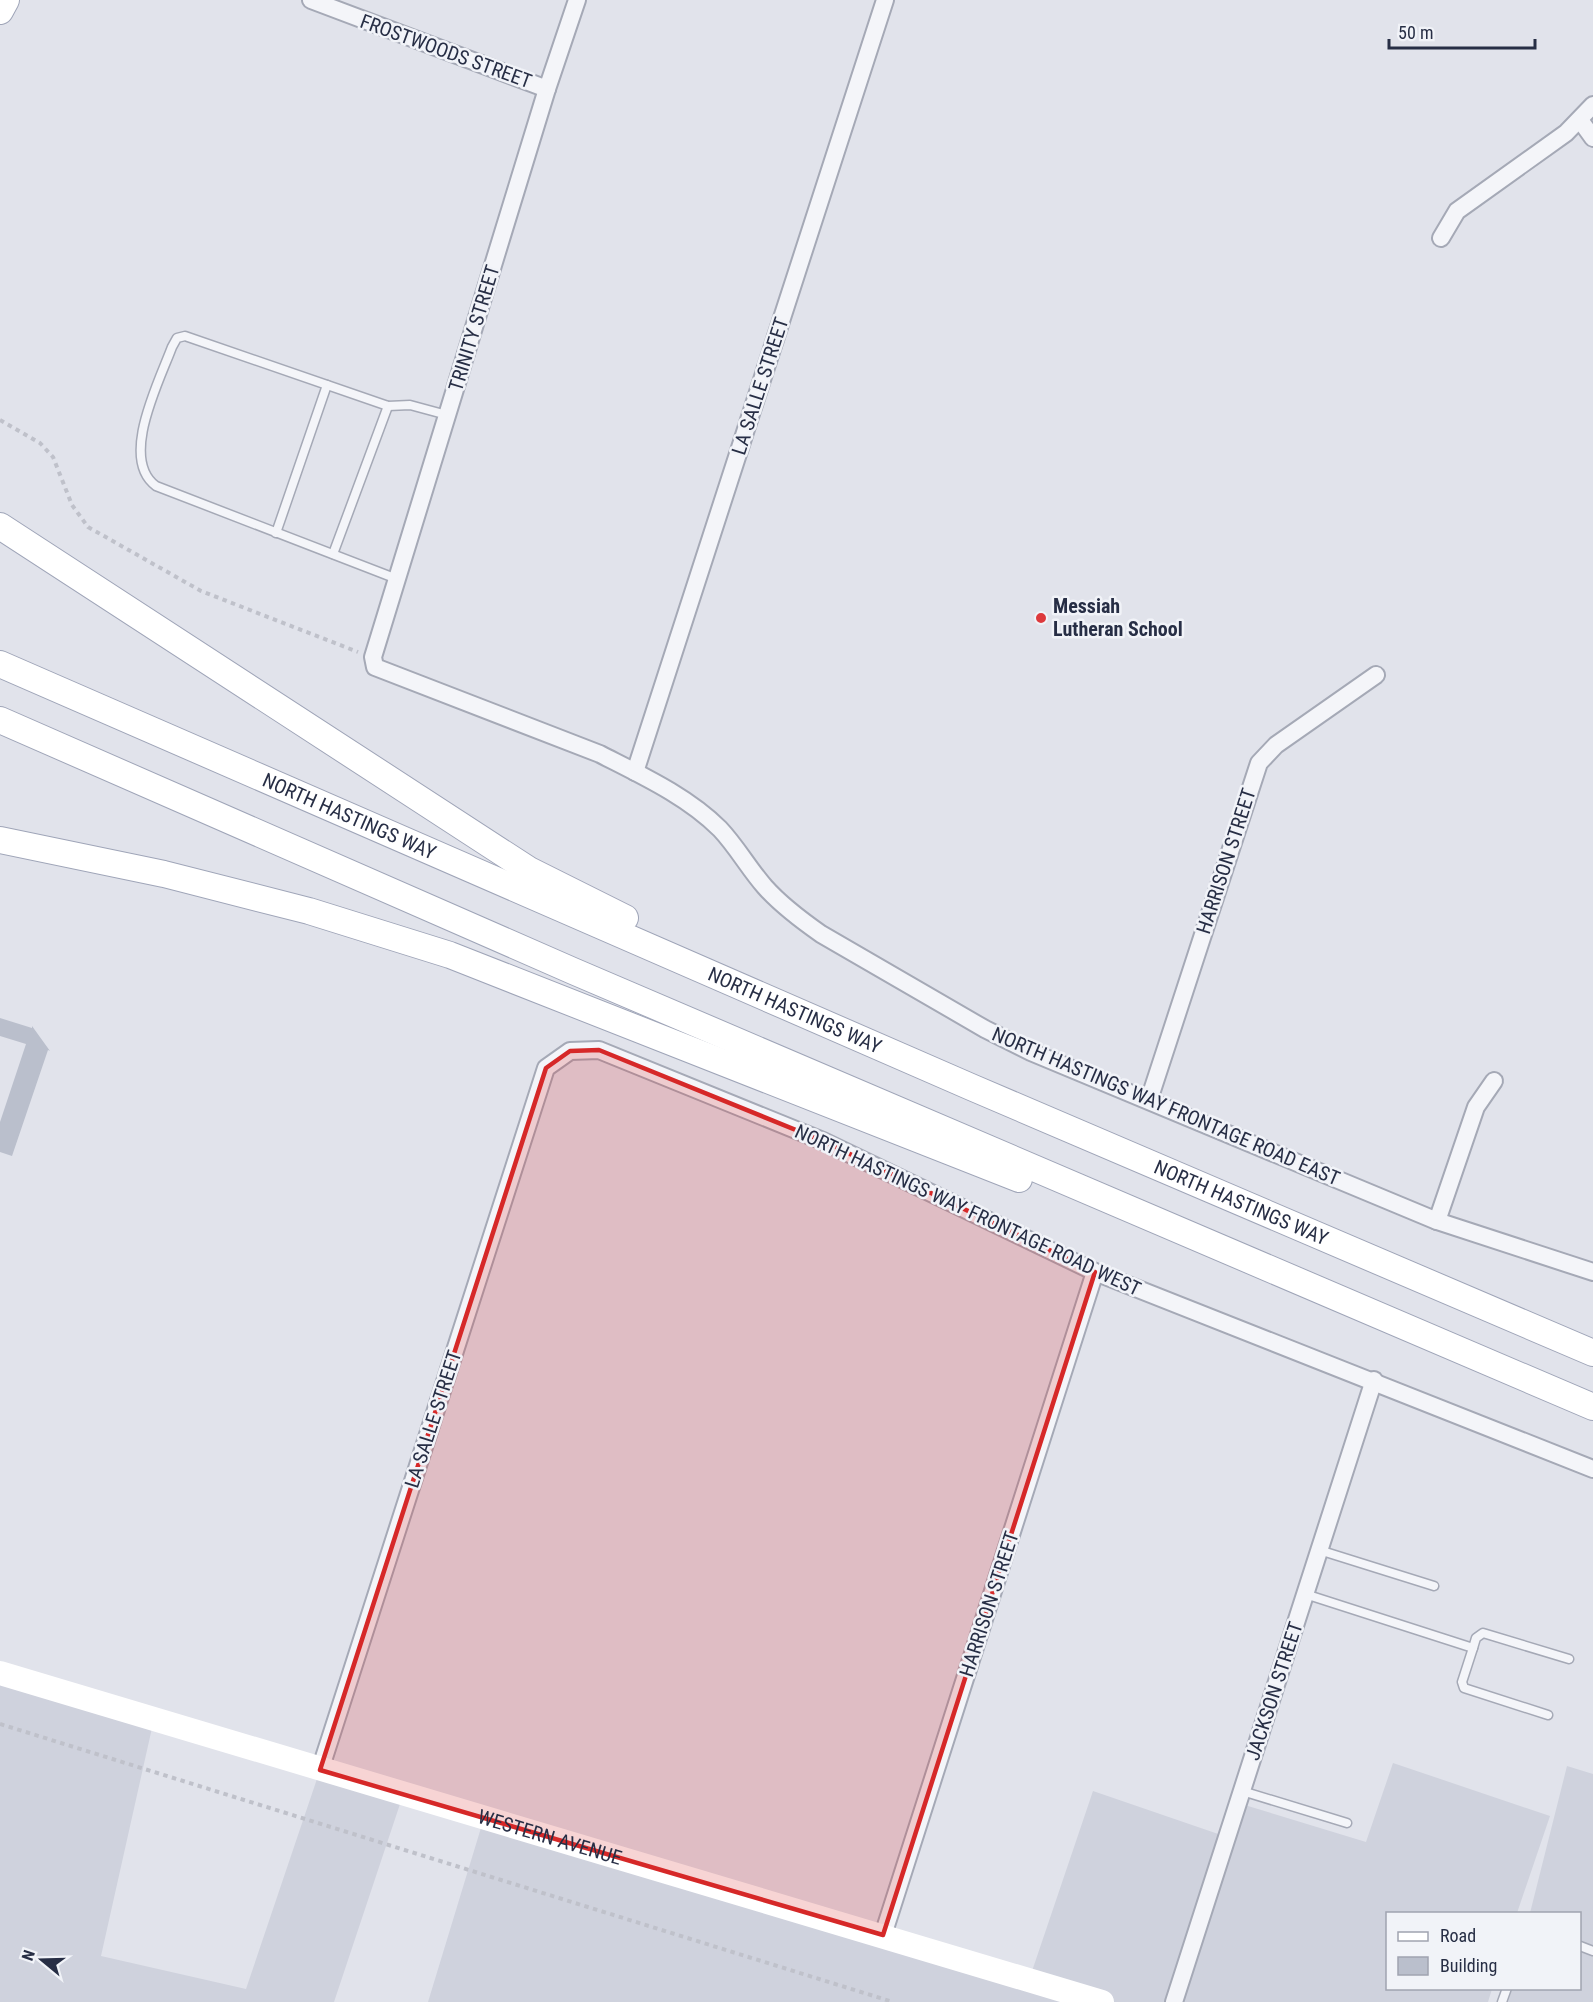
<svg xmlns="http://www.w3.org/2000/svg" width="1593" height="2002" font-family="'Roboto Condensed',sans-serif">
	<rect width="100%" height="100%" fill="#e1e3eb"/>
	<!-- built -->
	<g fill="#cfd2dd">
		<polygon points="0,1673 154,1719 101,1956 246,1989 320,1770 403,1795 334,2002 0,2002"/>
		<polygon points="1393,1763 1550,1816 1517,1913 1388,1914 1388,1988 1492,1989 1488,2002 428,2002 484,1818 1029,1980 1093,1791 1227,1837 1238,1803 1366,1842"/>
		<polygon points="1567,1766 1593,1774 1593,2002 1508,2002 1512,1989 1580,1988 1580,1914 1530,1913"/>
	</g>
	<!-- building -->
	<polygon fill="#babfcc" points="0,1018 32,1028 32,1026 50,1051 48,1050 12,1156 0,1152 0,1122 26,1044 0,1036"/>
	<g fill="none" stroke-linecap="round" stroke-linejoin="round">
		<!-- lane casing -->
		<g stroke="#a5a9b6" stroke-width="11">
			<g id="lane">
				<polyline points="276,533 327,385"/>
				<polyline points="333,554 388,406"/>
				<path d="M397 579 156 486C119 459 159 382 172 347L177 338 185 336 388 406 410 405 447 415"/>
				<polyline points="1319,1550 1434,1586"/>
				<polyline points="1305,1594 1473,1648 1476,1638 1483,1633 1569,1659"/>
				<polyline points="1473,1648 1462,1682 1464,1688 1548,1715"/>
				<polyline points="1242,1791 1347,1823"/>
				<polyline points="1580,1946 1593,1951"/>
				<polyline points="1502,2002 1507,1988"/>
			</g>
		</g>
		<!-- street casing -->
		<g stroke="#a5a9b6" stroke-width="20">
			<g id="street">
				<polyline points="311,0 547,89"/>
				<path d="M577 0 547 89 373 657 375 667 600 754C641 775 687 796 720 829 737 847 749 869 765 887 781 905 801 920 821 934L985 1029 1031 1052 1437 1221 1593 1272"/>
				<polyline points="1580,120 1593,138"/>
				<polyline points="1441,238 1457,211 1566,133 1593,105"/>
				<polyline points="635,772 885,0"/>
				<polyline points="1149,1100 1259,763 1276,745 1376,675"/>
				<polyline points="1437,1221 1476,1107 1494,1081"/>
				<polyline points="320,1770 546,1068 570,1051 599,1050 823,1141 1095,1272 1593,1469"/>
				<polyline points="883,1935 1095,1272"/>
				<polyline points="1174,2002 1374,1380"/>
			</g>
		</g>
		<!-- primary casing -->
		<g stroke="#9fa5b8" stroke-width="28">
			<g id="primary">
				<polyline points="0,11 6,0"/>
				<polyline points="0,526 529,870 625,918"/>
				<path id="s2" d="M0 664 971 1087 1593 1353"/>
				<polyline points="0,720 573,971 1593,1407"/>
				<polyline points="0,840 164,874 309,911 450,955 1019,1179"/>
			</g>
		</g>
		<!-- path -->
		<g stroke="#bfc1ca" stroke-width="4" stroke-dasharray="4.5 4.5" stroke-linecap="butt">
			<polyline points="0,420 40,443 53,457 72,505 88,527 201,591 358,652"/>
			<polyline points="0,1724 893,2002"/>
		</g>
		<!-- lane -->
		<use href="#lane" stroke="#f4f5f9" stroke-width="8"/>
		<!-- street -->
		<use href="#street" stroke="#f4f5f9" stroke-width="16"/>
		<!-- secondary -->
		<path stroke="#fff" stroke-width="24" id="s1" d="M0 1673 1102 2002"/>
		<!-- primary -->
		<use href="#primary" stroke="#fff" stroke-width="26"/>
	</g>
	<!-- marked area -->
	<path fill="#d62828" fill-opacity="0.2" stroke="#d62828" stroke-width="4.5" stroke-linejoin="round" d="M599 1050 823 1141 1095 1272 883 1935 320 1770 546 1068 570 1051Z"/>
	<!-- markers -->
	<circle fill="#dd393c" stroke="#f1f3f8" stroke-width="2" cx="1041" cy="618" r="6"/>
	<g text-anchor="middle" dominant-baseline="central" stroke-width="5" stroke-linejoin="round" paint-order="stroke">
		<!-- street labels -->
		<g font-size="20" fill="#272e45" stroke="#f1f3f8">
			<text transform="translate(446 51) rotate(20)">FROSTWOODS STREET</text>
			<text transform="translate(474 328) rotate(-73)">TRINITY STREET</text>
			<text transform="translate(760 386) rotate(-72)">LA SALLE STREET</text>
			<text stroke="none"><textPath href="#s2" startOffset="381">NORTH HASTINGS WAY</textPath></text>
			<text transform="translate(1226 861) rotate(-72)">HARRISON STREET</text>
			<text stroke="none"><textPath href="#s2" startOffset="867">NORTH HASTINGS WAY</textPath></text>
			<text transform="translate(1166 1106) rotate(23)">NORTH HASTINGS WAY FRONTAGE ROAD EAST</text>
			<text stroke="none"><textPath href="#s2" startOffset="1353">NORTH HASTINGS WAY</textPath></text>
			<text transform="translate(968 1210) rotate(25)">NORTH HASTINGS WAY FRONTAGE ROAD WEST</text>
			<text transform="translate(433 1419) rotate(-72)">LA SALLE STREET</text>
			<text transform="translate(989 1604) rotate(-72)">HARRISON STREET</text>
			<text transform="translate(1274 1691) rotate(-72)">JACKSON STREET</text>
			<text stroke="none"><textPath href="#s1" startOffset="574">WESTERN AVENUE</textPath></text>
		</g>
		<!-- poi labels -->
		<g font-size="20" font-weight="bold" fill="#272e45" stroke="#f1f3f8" text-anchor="start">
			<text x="1053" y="606">Messiah<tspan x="1053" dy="23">Lutheran School</tspan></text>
		</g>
	</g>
	<!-- legend -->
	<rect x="1386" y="1912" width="195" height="78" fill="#f1f3f8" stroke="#a0a4b0" stroke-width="1.5"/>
	<rect x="1398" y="1932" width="30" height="9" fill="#ffffff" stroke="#a0a4b0" stroke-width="1.5"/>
	<text x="1440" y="1942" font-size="18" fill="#272e45">Road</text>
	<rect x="1398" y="1957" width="30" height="18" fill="#babfcc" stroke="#a0a4b0" stroke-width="1.5"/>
	<text x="1440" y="1972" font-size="18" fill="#272e45">Building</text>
	<!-- north arrow -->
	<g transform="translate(42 1960) rotate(289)" stroke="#f1f3f8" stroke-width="4.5" paint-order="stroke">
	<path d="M0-4.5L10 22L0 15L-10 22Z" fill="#272e45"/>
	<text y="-9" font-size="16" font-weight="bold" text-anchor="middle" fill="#272e45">N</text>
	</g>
	<!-- scale -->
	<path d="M1389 39v9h146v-9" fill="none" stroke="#272e45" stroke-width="3"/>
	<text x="1398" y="39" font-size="18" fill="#272e45" stroke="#f1f3f8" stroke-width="4.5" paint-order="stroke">50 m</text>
</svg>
